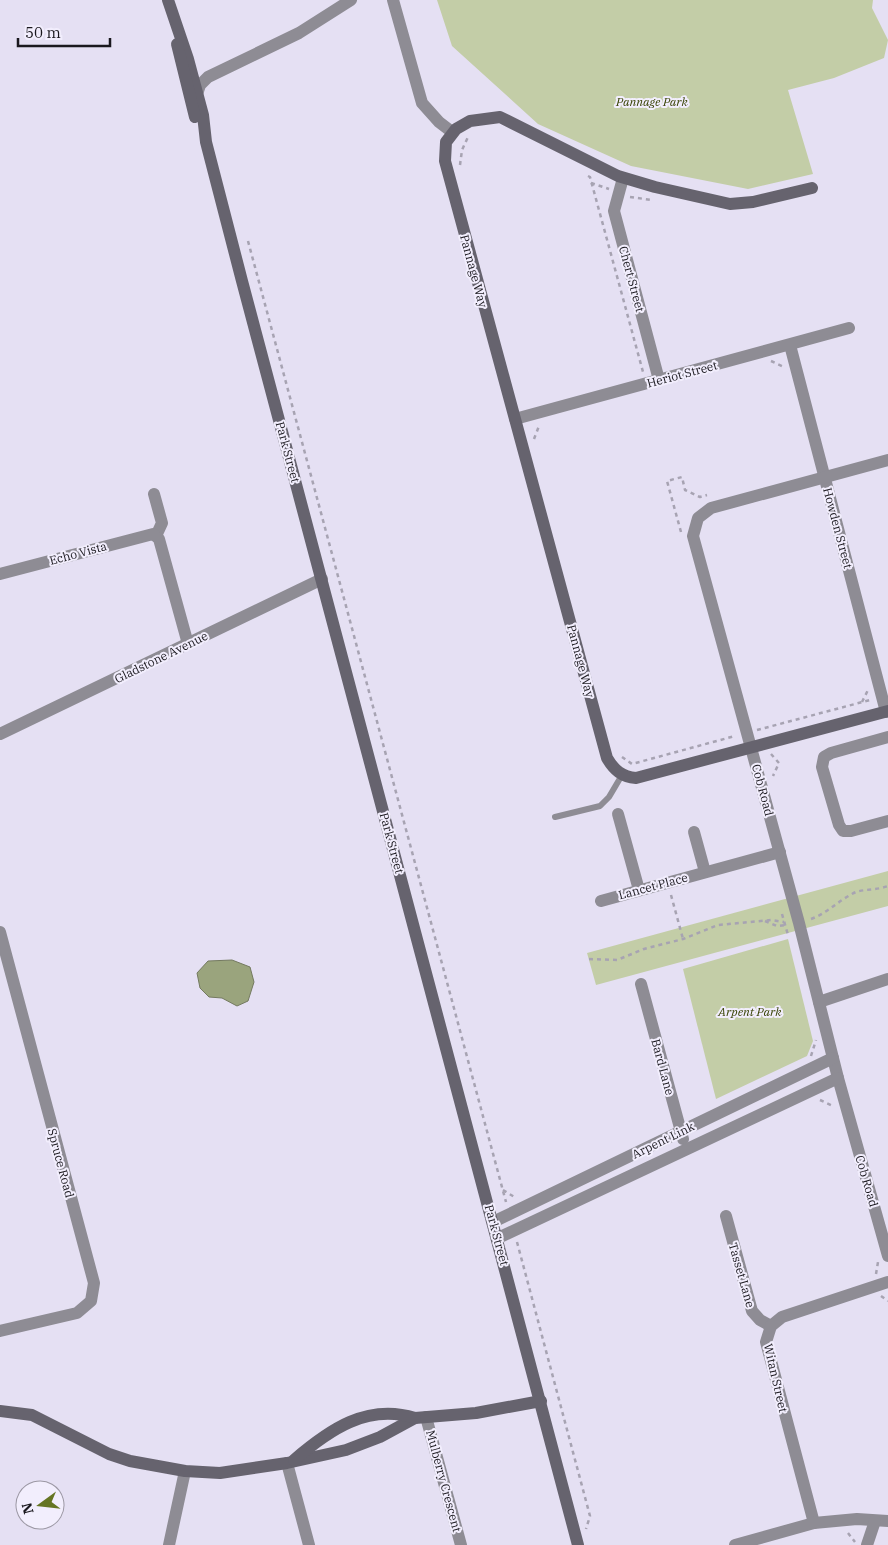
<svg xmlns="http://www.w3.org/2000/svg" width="888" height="1545" font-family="'IBM Plex Serif',serif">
	<rect width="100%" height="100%" fill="#e5e0f3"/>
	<!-- green -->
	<g fill="#c3cda7">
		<polygon points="437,0 873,0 872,8 888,40 884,58 834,78 788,90 813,174 748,189 631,166 538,124 452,46"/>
		<polygon points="888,871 888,906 596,985 587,953"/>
		<polygon points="788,939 813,1041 807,1056 716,1099 683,969"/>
	</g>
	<!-- water -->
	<polygon fill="#9aa47d" stroke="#747a60" points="232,960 250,967 254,982 248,1001 237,1006 222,998 209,997 200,988 197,973 208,961"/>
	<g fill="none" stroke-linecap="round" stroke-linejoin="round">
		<!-- path -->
		<g stroke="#a7a3b2" stroke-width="2.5" stroke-dasharray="4 4" stroke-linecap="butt">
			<polyline points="460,165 462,150 468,137"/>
			<polyline points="588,176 590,177 643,372"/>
			<polyline points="591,183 609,189"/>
			<polyline points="630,197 652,200"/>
			<polyline points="248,241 506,1202"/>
			<polyline points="771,361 784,367"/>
			<polyline points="534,439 539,426"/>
			<polyline points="681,532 667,481 682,477 685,490 700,497 707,495"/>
			<polyline points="862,702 868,690"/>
			<polyline points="757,730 870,700"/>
			<polyline points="771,754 779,763 773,776"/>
			<polyline points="622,757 632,764 735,736"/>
			<polyline points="671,895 683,939"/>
			<polyline points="782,914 788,935"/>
			<path d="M811 919C828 913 840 899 856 892 865 889 878 890 888 886"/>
			<polyline points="765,921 777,926 786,925"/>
			<polyline points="589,959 617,960 644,949 683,939 718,925 771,920 784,922"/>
			<polyline points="811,1056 816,1040"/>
			<polyline points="820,1100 833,1106"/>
			<polyline points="503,1190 516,1198"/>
			<polyline points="517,1242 590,1516 586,1529"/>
			<polyline points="876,1274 878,1262"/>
			<polyline points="881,1296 888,1301"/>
			<polyline points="848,1533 855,1542"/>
		</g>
		<!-- lane -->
		<polyline stroke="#8e8c94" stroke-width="6" points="555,817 600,806 609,797 622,775"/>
		<!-- street -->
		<g stroke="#8e8c94" stroke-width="12">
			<polyline points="393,0 422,103 439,122 452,132"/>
			<polyline points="197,94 200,85 208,77 299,33 351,0"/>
			<polyline points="623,178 614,211 659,380"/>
			<polyline points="790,345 886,712"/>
			<polyline points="515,419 849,328"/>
			<polyline points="888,460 711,508 698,518 693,536 799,923 838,1078 888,1256"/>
			<polyline points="154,494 162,523 156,536"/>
			<polyline points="0,574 153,534 159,539 188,644"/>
			<polyline points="0,734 322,579"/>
			<polyline points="888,737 831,753 824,757 822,767 839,825 843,831 851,831 888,821"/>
			<polyline points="618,814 639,890"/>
			<polyline points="694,832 705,872"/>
			<polyline points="601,901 780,852"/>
			<polyline points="0,932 94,1283 91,1301 77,1313 0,1331"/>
			<polyline points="641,984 683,1139"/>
			<polyline points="819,1002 888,979"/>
			<polyline points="726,1216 752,1311 760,1320 771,1326"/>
			<polyline points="493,1222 833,1058"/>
			<polyline points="498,1238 838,1078"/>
			<polyline points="426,1417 461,1545"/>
			<polyline points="287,1463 309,1545"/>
			<polyline points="814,1523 766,1342 771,1326 782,1317 888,1282"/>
			<polyline points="169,1545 185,1471"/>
			<polyline points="735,1545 814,1523 857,1519 888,1521"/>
			<polyline points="867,1545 875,1521"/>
		</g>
		<!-- secondary -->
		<g stroke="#66636e" stroke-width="12">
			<polyline points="168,0 188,59 203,115 206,142 242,281 578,1545"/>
			<polyline points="177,44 195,117"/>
			<path d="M812 188 753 202 730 204 655 187 618 176 500 117 470 121 456 129 446 142 445 161 607 758C614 770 622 777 636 778L888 711"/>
			<polyline points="0,1411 32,1415 109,1454 130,1461 185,1471 220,1473 287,1463 346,1450 380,1437 415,1418 476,1413 541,1401"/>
			<path d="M294 1460C329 1430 367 1403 415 1418"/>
		</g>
	</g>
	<g text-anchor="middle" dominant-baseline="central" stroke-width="4" stroke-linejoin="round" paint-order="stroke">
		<!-- park labels -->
		<g font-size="12" font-style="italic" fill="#364100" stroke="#f2eefd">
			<text x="652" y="101">Pannage Park</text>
			<text x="750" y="1011">Arpent Park</text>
		</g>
		<!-- street labels -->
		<g font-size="12" fill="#1a181e" stroke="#f2eefd">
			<text transform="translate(474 271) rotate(75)">Pannage Way</text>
			<text transform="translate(632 279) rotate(75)">Chert Street</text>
			<text transform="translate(682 374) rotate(-15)">Heriot Street</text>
			<text transform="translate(288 452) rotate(75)">Park Street</text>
			<text transform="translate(838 528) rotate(75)">Howden Street</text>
			<text transform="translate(78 553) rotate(-15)">Echo Vista</text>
			<text transform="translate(161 657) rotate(-26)">Gladstone Avenue</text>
			<text transform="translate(581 661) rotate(75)">Pannage Way</text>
			<text transform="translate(763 790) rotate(75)">Cob Road</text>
			<text transform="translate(392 843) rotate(75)">Park Street</text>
			<text transform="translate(653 886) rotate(-15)">Lancet Place</text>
			<text transform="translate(663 1067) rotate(75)">Bard Lane</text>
			<text transform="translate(663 1140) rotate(-26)">Arpent Link</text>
			<text transform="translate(61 1163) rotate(75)">Spruce Road</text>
			<text transform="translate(867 1181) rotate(74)">Cob Road</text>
			<text transform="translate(497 1235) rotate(75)">Park Street</text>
			<text transform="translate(742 1275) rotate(74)">Tasset Lane</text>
			<text transform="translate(776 1378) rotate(77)">Witan Street</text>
			<text transform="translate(444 1481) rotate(75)">Mulberry Crescent</text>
		</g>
	</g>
	<!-- north arrow -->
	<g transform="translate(40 1505) rotate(255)"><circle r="24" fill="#f2eefd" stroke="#9c98a4"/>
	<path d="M0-4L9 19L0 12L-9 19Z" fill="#657523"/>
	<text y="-8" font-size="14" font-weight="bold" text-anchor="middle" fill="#1a181e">N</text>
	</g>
	<!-- scale -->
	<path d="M18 38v8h92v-8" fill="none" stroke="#1a181e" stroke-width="2.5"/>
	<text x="25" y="38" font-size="15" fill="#1a181e" stroke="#f2eefd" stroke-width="4" paint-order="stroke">50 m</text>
</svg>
